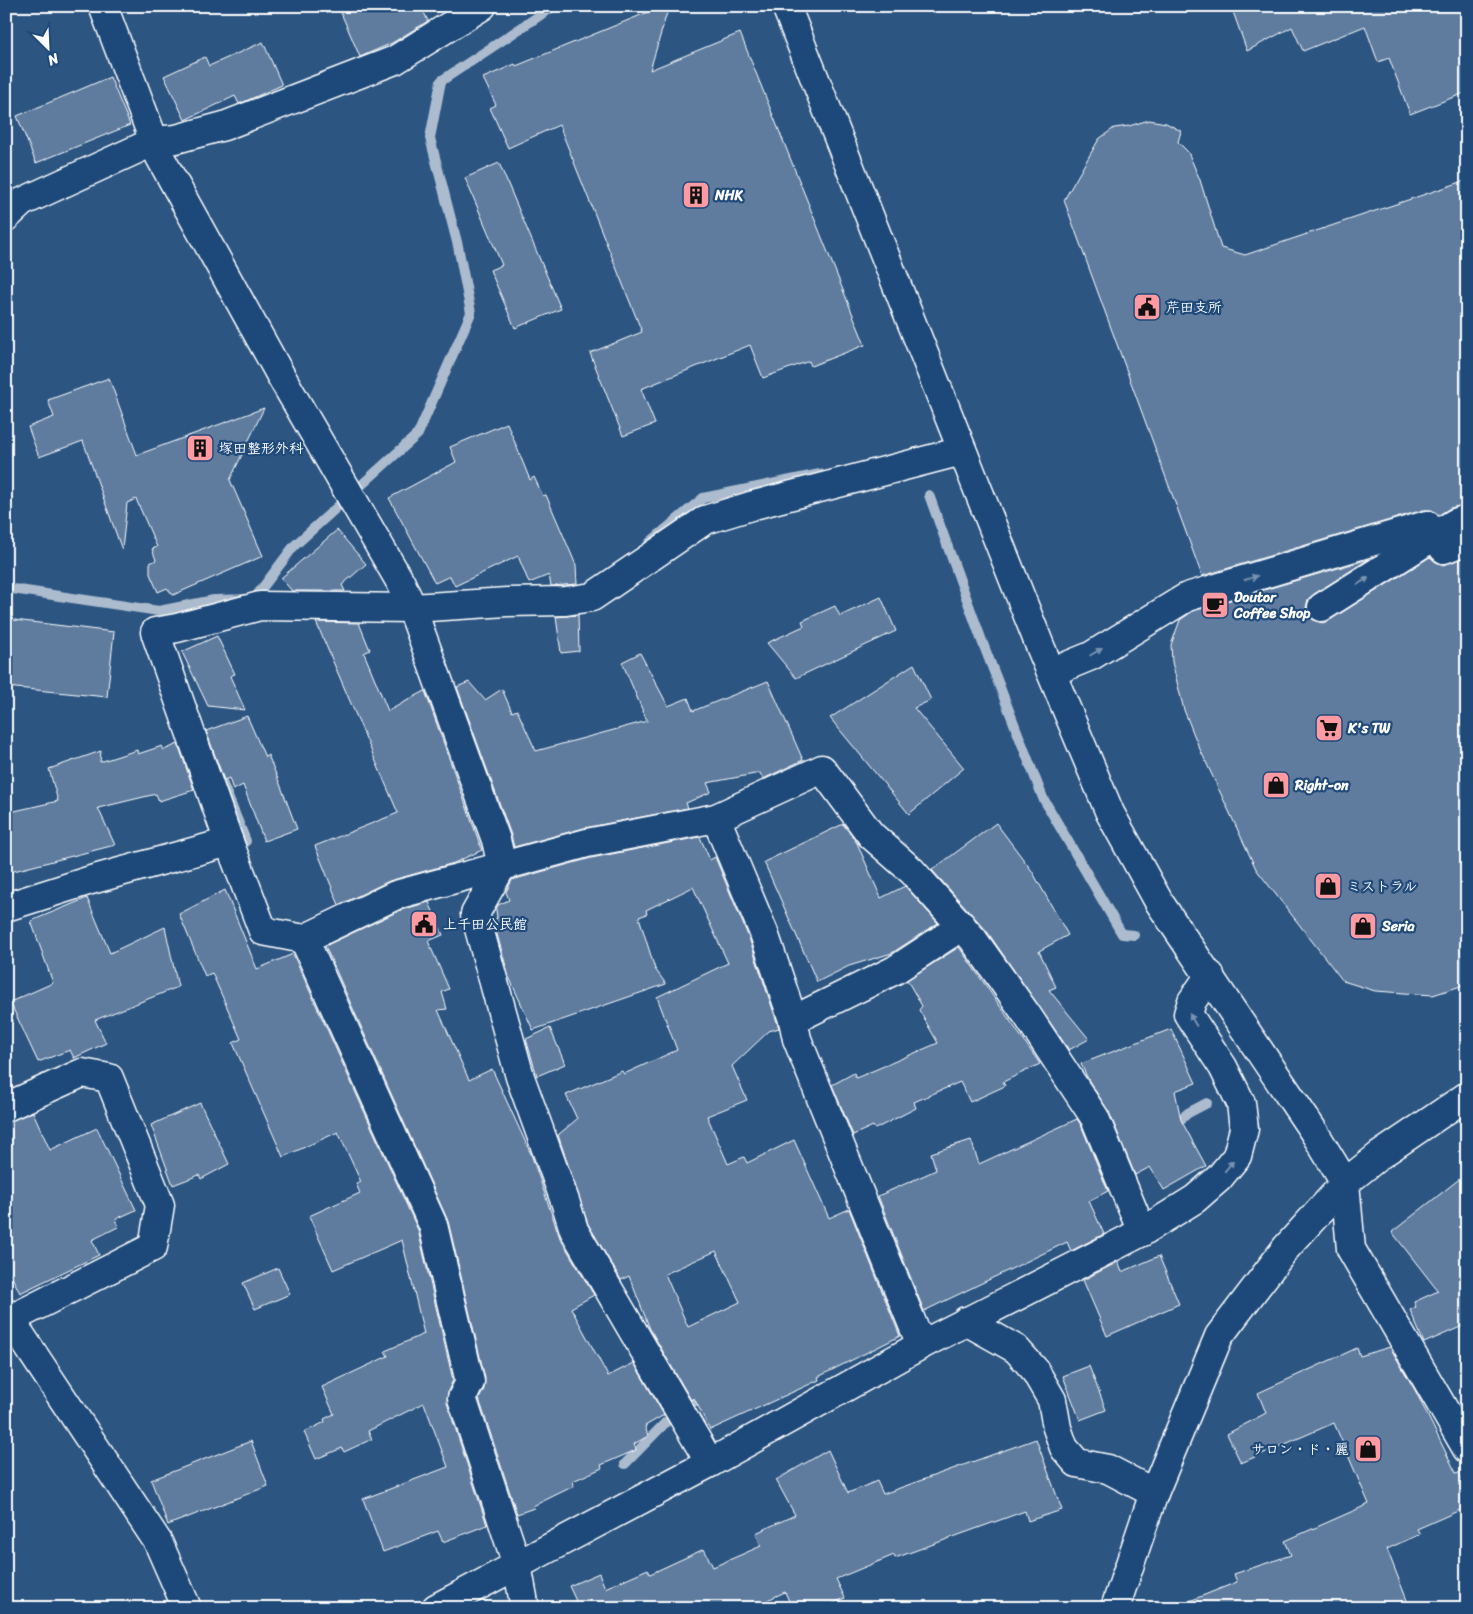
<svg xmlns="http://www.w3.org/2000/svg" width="1473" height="1614" font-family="Sriracha,'Klee One',sans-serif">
	<rect width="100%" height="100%" fill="#2c5582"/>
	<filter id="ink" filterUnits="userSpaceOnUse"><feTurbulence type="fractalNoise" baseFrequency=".02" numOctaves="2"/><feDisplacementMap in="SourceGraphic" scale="10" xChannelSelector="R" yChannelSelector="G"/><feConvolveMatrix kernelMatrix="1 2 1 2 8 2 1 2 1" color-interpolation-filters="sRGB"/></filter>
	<g filter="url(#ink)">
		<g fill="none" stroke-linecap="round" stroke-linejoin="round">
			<!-- stream -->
			<g stroke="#acbcce" stroke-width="10">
				<polyline points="929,495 982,641 1043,798 1122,934 1134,935"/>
				<polyline points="649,543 703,498 820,474"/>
				<polyline points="6,588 159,611 214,600 254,599 294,546 418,434 471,313 458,246 430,138 441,81 554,6"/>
				<polyline points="217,770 246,841"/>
				<polyline points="1171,1128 1188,1113 1207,1103"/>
				<polyline points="692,1403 707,1394"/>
				<polyline points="625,1464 667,1421"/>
			</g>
		</g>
		<!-- building -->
		<g fill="#5e7c9f" stroke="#fff" fill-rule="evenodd">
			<polygon points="338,6 421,6 428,21 392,43 360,57"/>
			<polygon points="663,6 669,6 650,70 740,33 865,345 811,366 809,361 763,378 750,345 641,389 655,424 623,436 590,353 642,332 559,125 508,148 490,108 496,105 483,78 515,64 516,66"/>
			<polygon points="1231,6 1467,6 1467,92 1410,114 1389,58 1378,62 1365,26 1303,51 1292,27 1247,51"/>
			<polygon points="263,42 282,85 239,104 235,96 185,120 164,76 205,57 209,66"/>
			<polygon points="110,77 130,125 36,163 17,116"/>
			<polygon points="1149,120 1166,123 1181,131 1178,142 1188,152 1200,180 1221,248 1245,255 1467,180 1467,504 1450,508 1439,515 1432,510 1423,510 1202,576 1064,200 1099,139 1114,128 1129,126"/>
			<polygon points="499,163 561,309 515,328 490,270 502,265 465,178"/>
			<polygon points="109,378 137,455 264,408 230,480 263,556 173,595 167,588 158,592 150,574 150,563 156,560 152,549 157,547 136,499 127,503 122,550 83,441 39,457 28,427 54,417 48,400"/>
			<polygon points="507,423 530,480 534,477 543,496 546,495 576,565 577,584 551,586 549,575 529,583 518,556 455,586 450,576 435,583 389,498 456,462 450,447"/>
			<polygon points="337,530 366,564 342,585 345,591 292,591 281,578"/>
			<polygon points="1430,557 1436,562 1443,565 1467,557 1467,984 1433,995 1375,991 1343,981 1256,869 1198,745 1184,710 1172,662 1171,645 1180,620 1193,611 1369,559 1314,594 1308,599 1306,608 1309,616 1315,621 1323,623 1330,620"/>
			<polygon points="881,597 896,631 796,678 767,643 804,626 802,621 835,606 840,616"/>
			<polygon points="578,615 579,651 561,653 556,617"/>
			<polygon points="6,619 114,632 107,697 6,687"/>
			<polygon points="316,622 359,623 370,650 364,653 388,711 425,691 482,850 454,863 389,881 339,905 315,846 398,813"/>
			<polygon points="217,636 235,674 230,676 245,710 208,706 182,652"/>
			<polygon points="640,653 668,706 688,698 693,711 768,681 803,760 763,779 760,773 707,783 711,792 686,803 688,808 584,828 514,847 511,835 457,687 469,682 485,700 502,689 512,712 517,710 536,751 647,721 622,662"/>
			<polygon points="914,664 931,700 914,708 964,768 909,814 830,718"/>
			<polygon points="247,716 265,757 268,755 280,784 297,829 264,841 243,785 233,790 229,778 224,780 206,731"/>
			<polygon points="178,744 194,790 159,801 156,794 98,808 115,845 6,873 6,813 58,801 49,769 101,751 100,762 137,750 138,754 162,746 164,750"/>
			<polygon points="996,823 1032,871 1068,935 1039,951 1056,987 1049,990 1089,1039 1069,1050 986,930 932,870"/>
			<polygon points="843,824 857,843 881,898 905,886 938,923 892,953 849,966 817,982 764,862"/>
			<path d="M700 837 710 860 715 857 749 938 779 1028 769 1031 732 1066 747 1100 707 1116 728 1164 744 1157 747 1163 794 1140 829 1218 849 1209 900 1336 818 1377 819 1380 710 1430 694 1398 691 1400 650 1329 629 1276 621 1280 588 1224 558 1135 577 1119 566 1095 622 1071 624 1074 677 1050 657 997 728 963 693 887 646 910 647 914 639 917 655 969 666 984 533 1030 509 977 493 920 497 918 496 909 498 905 509 900 506 892 512 880 591 858ZM716 1251 740 1302 688 1327 665 1274Z"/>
			<polygon points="225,890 257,969 293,954 418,1230 453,1380 448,1391 447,1403 487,1525 443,1542 438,1531 383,1552 363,1499 448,1467 424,1403 368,1431 372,1439 344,1452 342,1448 316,1459 304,1432 325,1422 324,1419 334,1414 322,1387 388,1356 385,1351 424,1334 402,1240 333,1270 309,1216 360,1193 356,1184 361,1182 338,1132 283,1157 233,1043 241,1039 212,973 205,976 179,914"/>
			<polygon points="87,898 110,953 165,927 178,987 95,1020 106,1043 74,1058 70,1050 38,1062 10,1002 53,983 31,921"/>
			<polygon points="429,902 443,935 428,941 449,989 442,992 447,1009 438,1010 469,1080 492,1069 531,1154 560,1238 594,1295 571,1308 608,1376 634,1363 664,1415 645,1426 648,1436 634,1444 636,1450 601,1465 602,1468 573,1481 574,1486 533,1506 534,1508 517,1514 479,1399 484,1389 485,1378 448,1221 325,946 401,910"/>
			<polygon points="959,947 1040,1064 1003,1082 1005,1086 970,1102 960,1082 914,1102 916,1108 875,1129 873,1126 853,1135 832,1085 854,1073 856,1078 938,1043 919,1010 922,1006 907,980"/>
			<polygon points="550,1028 565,1064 537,1076 526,1039"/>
			<polygon points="1171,1029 1196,1083 1175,1091 1181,1120 1206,1166 1164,1190 1150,1167 1135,1175 1109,1112 1089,1081 1081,1064"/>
			<polygon points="200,1103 229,1164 201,1179 199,1175 173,1185 151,1125"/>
			<polygon points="33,1112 50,1150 97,1128 136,1210 116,1219 118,1227 92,1240 99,1255 20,1293 6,1265 6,1122"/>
			<polygon points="1077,1119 1081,1125 1108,1191 1089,1201 1104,1234 1071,1251 1067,1242 924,1311 878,1196 936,1170 931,1153 971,1140 979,1164"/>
			<polygon points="1467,1173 1467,1327 1465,1325 1424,1343 1410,1310 1416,1307 1414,1302 1438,1291 1392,1232"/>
			<polygon points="1159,1256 1179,1304 1107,1336 1083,1280 1118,1262 1122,1272"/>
			<polygon points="278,1268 290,1294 255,1309 243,1283"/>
			<polygon points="1390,1347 1415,1390 1456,1473 1459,1472 1467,1491 1467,1507 1417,1529 1420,1534 1387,1549 1410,1608 1177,1608 1177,1606 1237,1582 1234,1574 1291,1555 1285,1541 1369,1504 1334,1423 1241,1463 1227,1434 1266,1413 1258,1393 1357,1348 1360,1356"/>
			<polygon points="1089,1366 1106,1410 1080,1420 1063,1376"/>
			<polygon points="1036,1439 1062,1510 1028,1521 1025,1511 895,1558 894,1555 836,1579 845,1598 823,1608 792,1608 785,1592 750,1608 561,1608 576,1601 569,1586 599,1573 605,1588 648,1569 650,1574 704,1549 713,1567 761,1546 756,1533 795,1515 776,1480 828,1450 848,1493 877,1481 883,1494"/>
			<polygon points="251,1441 268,1486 168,1525 151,1480"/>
		</g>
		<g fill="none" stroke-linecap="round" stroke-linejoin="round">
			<!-- minor casing -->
			<g stroke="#fff" stroke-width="31">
				<g id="minor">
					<polyline points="103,6 160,157 281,376 401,583 410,603 496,840 502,866 475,914 520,1077 565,1201 574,1230 710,1463"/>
					<polyline points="786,6 1040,646 1110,813 1159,902 1314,1132 1345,1183 1351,1249 1467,1449"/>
					<polyline points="6,217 22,202 155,141 176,139 224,126 395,60 482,6"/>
					<polyline points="962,451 754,505 705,520 592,597 566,601 507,602 412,608 260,606 177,628 155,632 229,842 263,931 304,939 396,895 587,843 716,818 822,769 871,835 912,871 973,939 1027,1015 1095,1118 1142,1232"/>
					<polyline points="1322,607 1455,523 1467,519"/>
					<polyline points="1052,672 1091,656 1187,597 1427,525 1444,549 1467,540"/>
					<polyline points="716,818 764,933 793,1020 797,1039 921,1345"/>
					<polyline points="6,907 91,880 229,842"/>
					<polyline points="304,939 433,1225 470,1382 462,1398 517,1565 525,1608"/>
					<polyline points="793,1020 895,970 962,926"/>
					<polyline points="6,1107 82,1073 109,1078 160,1205 153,1247 11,1319"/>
					<polyline points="6,1313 158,1542 187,1608"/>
					<polyline points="966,1321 1016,1349 1034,1369 1052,1400 1057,1428 1064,1448 1077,1463 1108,1469 1154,1493"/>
					<polyline points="436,1608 710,1463 921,1345 1142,1232 1195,1199 1219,1178 1237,1156 1244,1129 1241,1103 1223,1067 1188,1014 1192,1001 1210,975"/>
					<polyline points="1115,1608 1154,1493 1219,1336 1286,1248 1345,1183 1380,1155 1467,1096"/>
				</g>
			</g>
			<!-- minor -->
			<use href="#minor" stroke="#1f4a7a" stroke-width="28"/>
		</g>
		<!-- one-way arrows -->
		<defs><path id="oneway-solid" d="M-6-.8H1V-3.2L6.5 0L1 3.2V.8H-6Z" transform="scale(1.25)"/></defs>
		<g fill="#7992af">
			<use href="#oneway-solid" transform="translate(1251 578) rotate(-17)"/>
			<use href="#oneway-solid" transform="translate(1363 581) rotate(-32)"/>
			<use href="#oneway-solid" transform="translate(1096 652) rotate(-30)"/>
			<use href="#oneway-solid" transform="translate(1193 1020) rotate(-120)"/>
			<use href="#oneway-solid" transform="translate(1229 1166) rotate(-51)"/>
		</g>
	</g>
	<!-- icons -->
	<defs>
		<g id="building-square" transform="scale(1.4375)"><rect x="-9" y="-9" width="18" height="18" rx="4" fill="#ff9aa2" stroke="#1f4a7a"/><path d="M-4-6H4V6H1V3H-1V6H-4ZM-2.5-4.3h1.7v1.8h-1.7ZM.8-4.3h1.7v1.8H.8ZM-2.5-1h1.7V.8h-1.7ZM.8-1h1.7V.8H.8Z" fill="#111"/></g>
		<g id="civic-square" transform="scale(1.4375)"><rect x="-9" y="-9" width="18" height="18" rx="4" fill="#ff9aa2" stroke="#1f4a7a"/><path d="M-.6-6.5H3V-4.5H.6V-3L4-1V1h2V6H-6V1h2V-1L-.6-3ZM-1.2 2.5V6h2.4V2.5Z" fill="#111"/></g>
		<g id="cafe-square" transform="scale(1.4375)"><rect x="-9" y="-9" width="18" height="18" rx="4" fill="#ff9aa2" stroke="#1f4a7a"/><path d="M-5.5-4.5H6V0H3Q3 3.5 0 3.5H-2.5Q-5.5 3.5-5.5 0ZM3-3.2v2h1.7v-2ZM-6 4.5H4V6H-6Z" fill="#111"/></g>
		<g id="supermarket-square" transform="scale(1.4375)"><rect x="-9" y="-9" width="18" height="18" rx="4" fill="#ff9aa2" stroke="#1f4a7a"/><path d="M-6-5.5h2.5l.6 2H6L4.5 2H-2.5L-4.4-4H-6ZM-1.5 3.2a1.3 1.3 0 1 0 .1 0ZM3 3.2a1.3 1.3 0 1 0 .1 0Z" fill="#111"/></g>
		<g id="shop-square" transform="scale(1.4375)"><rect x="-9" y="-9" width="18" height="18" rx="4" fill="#ff9aa2" stroke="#1f4a7a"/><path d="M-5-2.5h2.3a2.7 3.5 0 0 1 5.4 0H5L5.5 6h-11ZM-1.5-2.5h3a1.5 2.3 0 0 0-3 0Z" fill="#111"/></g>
	</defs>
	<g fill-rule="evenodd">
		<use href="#building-square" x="696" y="195"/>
		<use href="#civic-square" x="1147" y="307"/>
		<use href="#building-square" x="200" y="448"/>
		<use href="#cafe-square" x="1215" y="605"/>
		<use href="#supermarket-square" x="1329" y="728"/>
		<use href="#shop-square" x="1276" y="785"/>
		<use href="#shop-square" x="1328" y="886"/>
		<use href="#civic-square" x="424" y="924"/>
		<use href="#shop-square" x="1363" y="926"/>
		<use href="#shop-square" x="1368" y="1449"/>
	</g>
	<g text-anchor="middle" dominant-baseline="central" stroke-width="4.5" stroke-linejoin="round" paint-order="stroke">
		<!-- poi labels -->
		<g font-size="14" font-weight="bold" fill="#fff" stroke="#1f4a7a" text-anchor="start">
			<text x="715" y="195">NHK</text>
			<text x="1166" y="307">芹田支所</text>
			<text x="219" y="448">塚田整形外科</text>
			<text x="1234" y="597">Doutor<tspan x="1234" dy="16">Coffee Shop</tspan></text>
			<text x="1348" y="728">K's TW</text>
			<text x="1295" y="785">Right-on</text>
			<text x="1347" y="886">ミストラル</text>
			<text x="443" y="924">上千田公民館</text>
			<text x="1382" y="926">Seria</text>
			<text x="1349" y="1449" text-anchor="end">サロン・ド・麗</text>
		</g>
	</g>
	<!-- margin -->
	<rect width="1473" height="1614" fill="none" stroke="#1f4a7a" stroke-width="25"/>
	<rect x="12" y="12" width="1448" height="1589" fill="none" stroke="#fff" stroke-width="2" filter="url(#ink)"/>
	<!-- north arrow -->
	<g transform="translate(48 48) rotate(156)" stroke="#1f4a7a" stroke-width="4" paint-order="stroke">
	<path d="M0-4L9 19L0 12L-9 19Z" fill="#ffffff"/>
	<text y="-8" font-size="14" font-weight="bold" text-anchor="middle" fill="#ffffff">N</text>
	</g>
</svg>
